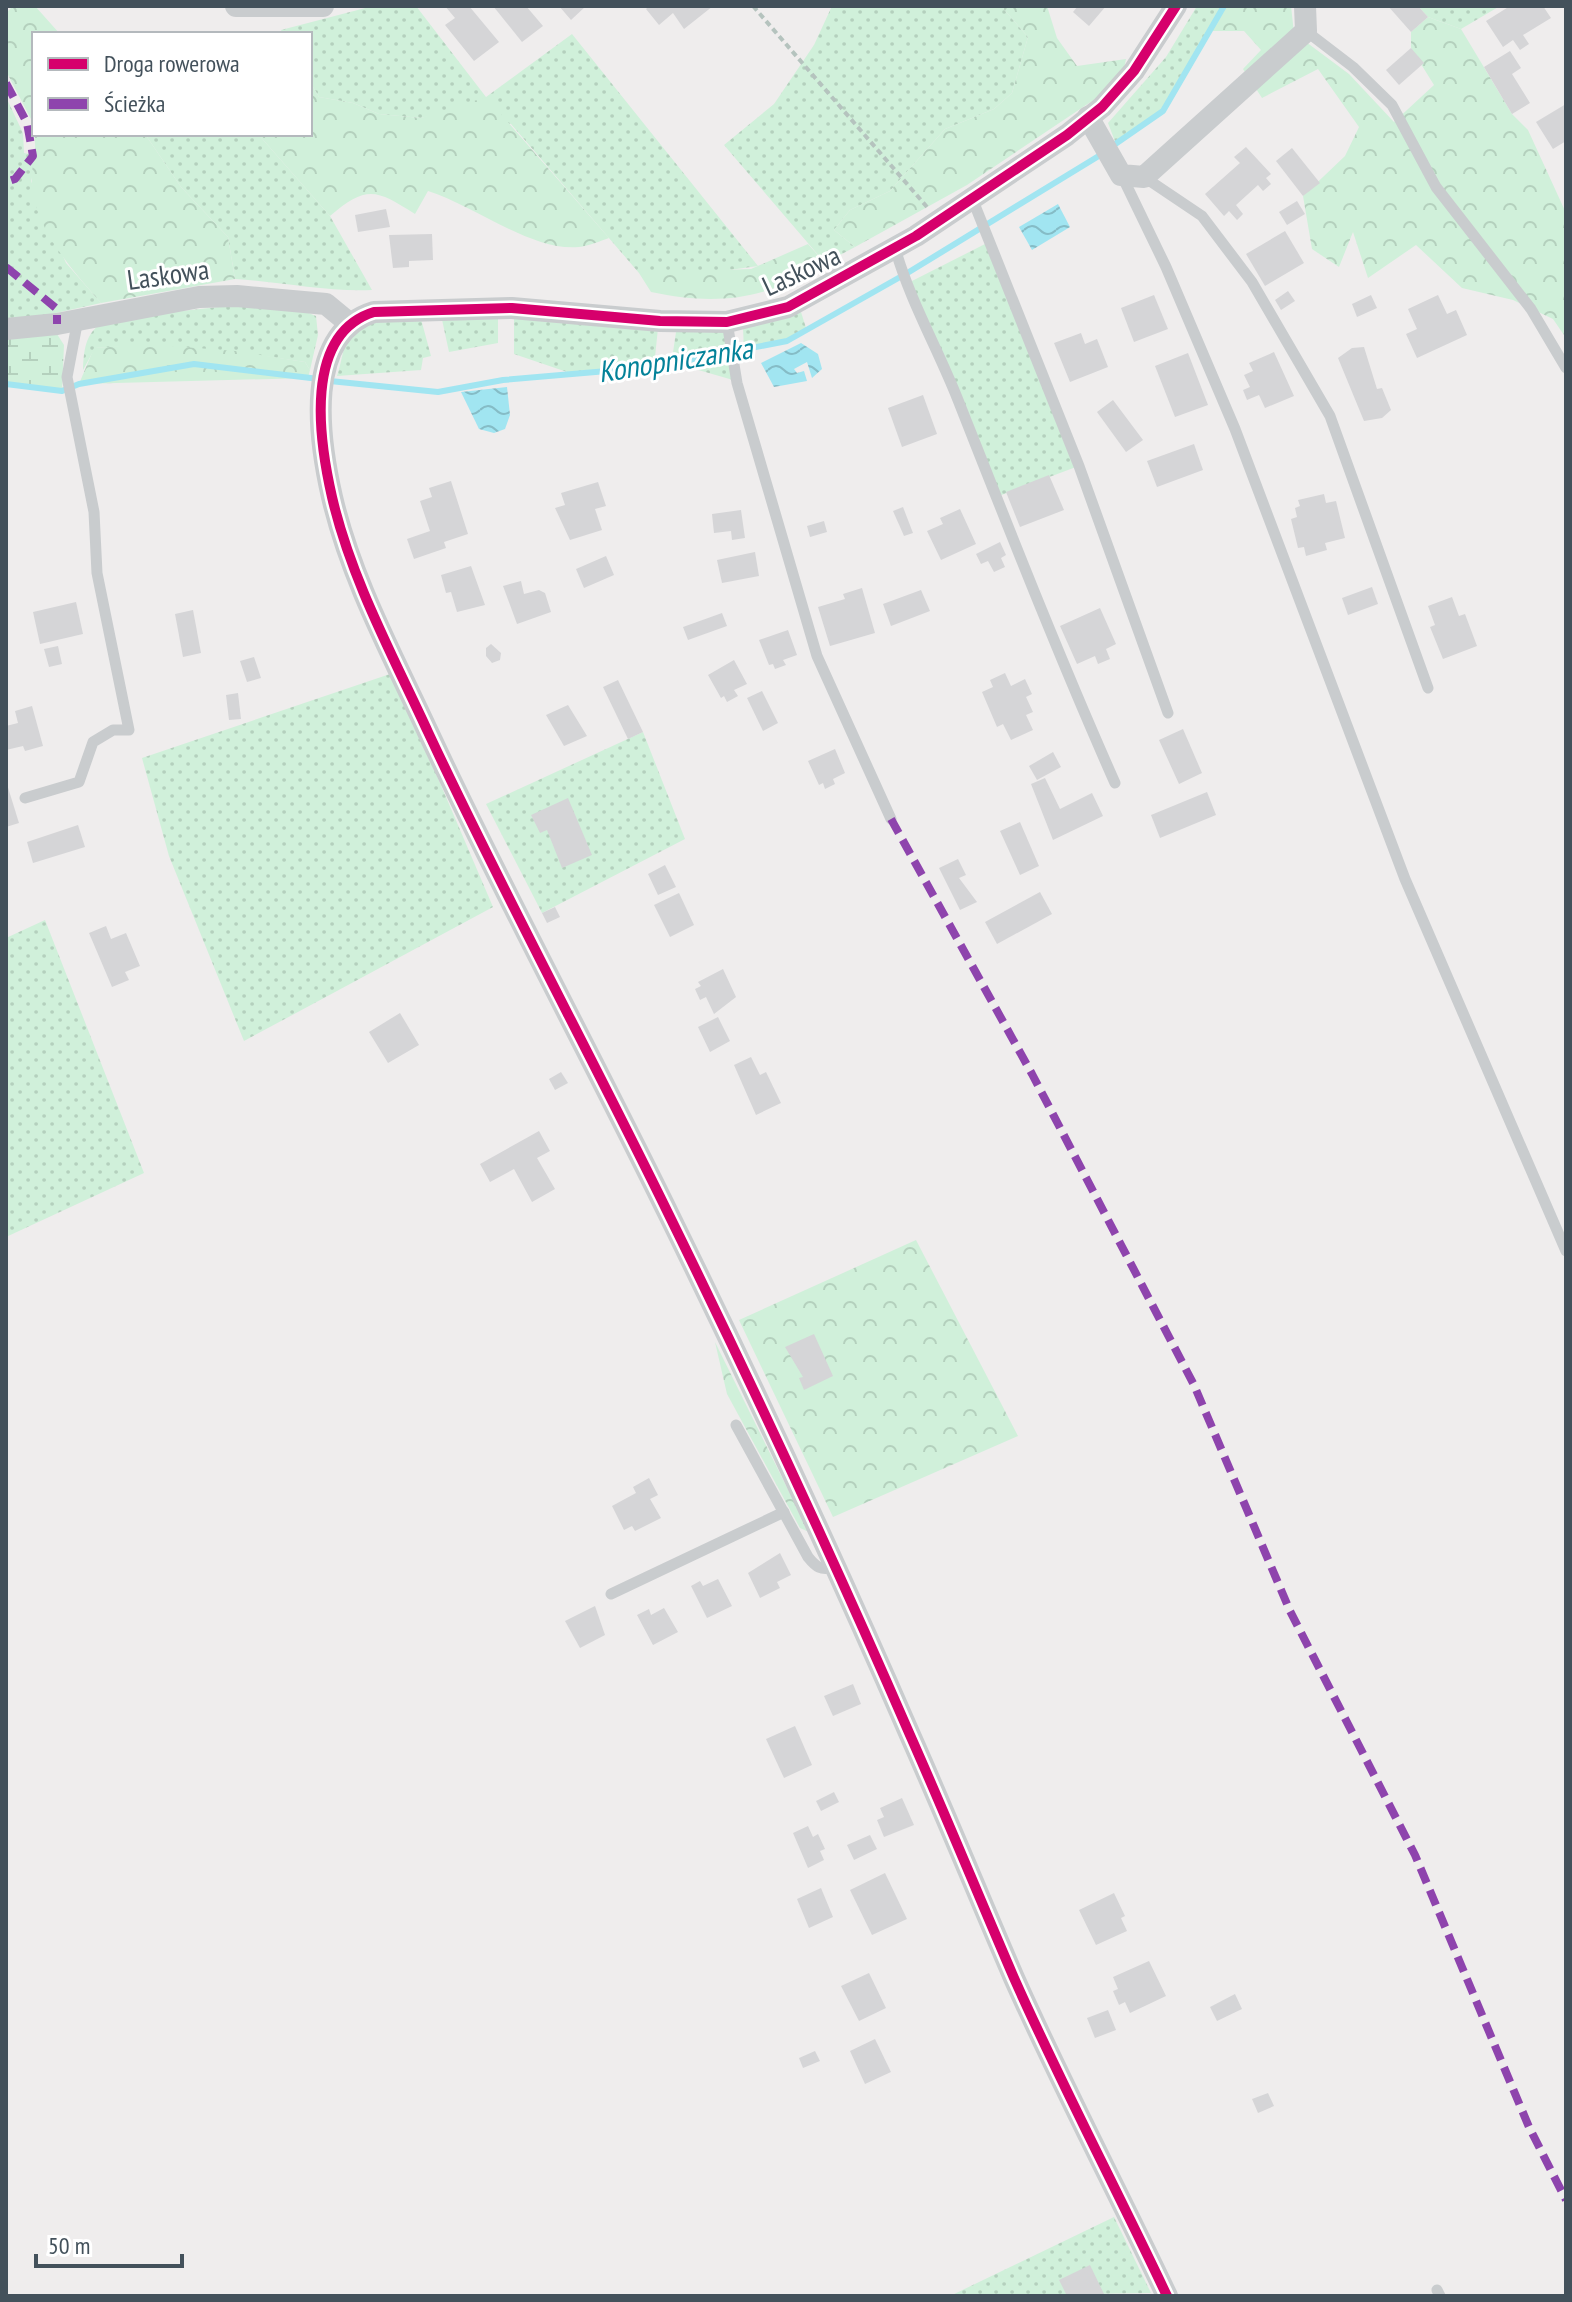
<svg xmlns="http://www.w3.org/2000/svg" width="1572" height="2302" font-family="'PT Sans Narrow',sans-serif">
	<defs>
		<pattern id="grass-dots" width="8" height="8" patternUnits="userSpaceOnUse" patternTransform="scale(2)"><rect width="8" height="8" fill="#d0f0da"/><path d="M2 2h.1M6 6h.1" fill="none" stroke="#b4d0bd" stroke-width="1.8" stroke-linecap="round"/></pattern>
		<pattern id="forest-crowns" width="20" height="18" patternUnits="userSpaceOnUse" patternTransform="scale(2)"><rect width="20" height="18" fill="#d0f0da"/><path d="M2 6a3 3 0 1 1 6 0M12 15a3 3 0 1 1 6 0" fill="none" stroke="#b4d0bd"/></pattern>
		<pattern id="wetland-marsh" width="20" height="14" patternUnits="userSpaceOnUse" patternTransform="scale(2)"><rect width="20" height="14" fill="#d0f0da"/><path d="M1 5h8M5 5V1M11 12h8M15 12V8" fill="none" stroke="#b4d0bd"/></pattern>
		<pattern id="water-waves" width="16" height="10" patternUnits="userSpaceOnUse" patternTransform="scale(2)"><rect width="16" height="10" fill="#a1e5f1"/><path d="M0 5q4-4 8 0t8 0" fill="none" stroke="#85bcc6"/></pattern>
	</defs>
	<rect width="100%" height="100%" fill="#efeded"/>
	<!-- grass -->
	<g fill="url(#grass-dots)">
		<polygon points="373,6 416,6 486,97 572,34 758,266 700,274 639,273 511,124 447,112 421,118 379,114 353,103 319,97 310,82 310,34 283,34 281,30"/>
		<polygon points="832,6 1001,6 1028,37 1012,93 994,109 945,129 890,191 850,210 834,230 855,247 825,263 724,145 774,104 814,45"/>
		<polygon points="1197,6 1224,6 1163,111 1116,144 1108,123 1166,57"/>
		<polygon points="1418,6 1500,6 1461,29 1428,17"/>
		<polygon points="6,97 23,133 24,153 38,156 31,181 66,263 101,303 38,317 6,319"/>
		<path d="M145 134H258L330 216 372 290C327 292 280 282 235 279L228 237 181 187Z"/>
		<polygon points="991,241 1076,467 996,497 906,284"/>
		<path d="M237 305 293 307 316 316 318 335 310 370 305 362C234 351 166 343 95 348L83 370C84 346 86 331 108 319Z"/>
		<polygon points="801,312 807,331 787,341 744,351 743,328"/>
		<polygon points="441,315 498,317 498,343 449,352"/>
		<polygon points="514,316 658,328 654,367 570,373 514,354"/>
		<path d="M421 319 431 356 423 358 421 370 337 376C341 365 343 347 348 338 362 317 400 319 421 319Z"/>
		<polygon points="729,329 733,380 681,365 671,366 676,332"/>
		<polygon points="393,673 493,907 244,1041 169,856 142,758"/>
		<polygon points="643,732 685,839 542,913 486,804"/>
		<polygon points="45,920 144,1173 6,1237 6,938"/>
		<polygon points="1114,2217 1151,2293 950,2296"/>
	</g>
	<!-- forest -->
	<g fill="url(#forest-crowns)">
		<polygon points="13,6 35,6 60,34 34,34 34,131 32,121 6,71 6,13"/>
		<polygon points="1001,6 1047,6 1057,38 1077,66 1126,59 1123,74 1098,97 967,185 855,247 834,230 850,210 890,191 945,129 994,109 1012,93 1028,37"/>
		<polygon points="1224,6 1291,6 1294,33 1349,74 1394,122 1434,85 1411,48 1411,32 1428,17 1461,29 1512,114 1528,130 1566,213 1566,338 1553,319 1513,300 1462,288 1416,245 1368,278 1353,232 1339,267 1312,249 1303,196 1345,156 1359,127 1318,69 1262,98 1243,69 1261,50 1244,31 1210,31"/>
		<path d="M310 82 319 97 353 103 379 114 421 118 486 97 609 238C600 241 589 246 579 247 533 252 473 205 428 191L415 214C377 190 367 184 330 216L258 134H310Z"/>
		<path d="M34 134H145L181 187 228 237 235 279 101 303C72 270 35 229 32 184 30 167 38 156 34 134Z"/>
		<path d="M808 244 825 263C766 300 718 306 651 292L639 273 751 269Z"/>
		<polygon points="146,344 235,351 305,362 310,370 308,378 79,384 94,348"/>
		<polygon points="916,1240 1018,1436 833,1517 739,1320"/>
		<polygon points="715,1342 809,1532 800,1528 727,1394"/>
	</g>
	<!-- wetland -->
	<polygon fill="url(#wetland-marsh)" points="57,334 64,345 62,391 6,384 6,337"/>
	<!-- water -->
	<g fill="url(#water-waves)">
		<polygon points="1058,204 1070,227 1032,250 1019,227"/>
		<polygon points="801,343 818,354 822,369 812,378 807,362 794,369 797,373 804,371 807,381 774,387 761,363"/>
		<polygon points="507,387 510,415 505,429 494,433 479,429 461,392"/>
	</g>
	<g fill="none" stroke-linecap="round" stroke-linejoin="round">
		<!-- stream -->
		<g stroke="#a1e5f1" stroke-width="6">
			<polyline points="1111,147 1163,111 1224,6"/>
			<polyline points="330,381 438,392 503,380 654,367 787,341 909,272 1102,154"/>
			<polyline points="6,384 62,391 79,384 194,364 319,379"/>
		</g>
	</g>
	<!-- building -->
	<g fill="#d5d5d7">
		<polygon points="445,6 469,6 499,42 474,61 445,25 455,18"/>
		<polygon points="493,6 526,6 543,26 522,42"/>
		<polygon points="559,6 586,6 571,20"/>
		<polygon points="649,6 713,6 684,29 673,13 659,25 646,9"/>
		<polygon points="1078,6 1106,6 1089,26 1073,12"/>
		<polygon points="1388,6 1418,6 1428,17 1411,32"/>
		<polygon points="1510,6 1543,6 1551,18 1523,35 1529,44 1520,50 1513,40 1503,47 1486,21"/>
		<polygon points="1411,48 1424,63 1399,85 1386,70"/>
		<polygon points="1510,51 1521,68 1512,74 1530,103 1512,114 1484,67"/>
		<polygon points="1566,104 1566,141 1553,149 1536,122"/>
		<polygon points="1246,147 1271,174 1266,178 1271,184 1263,191 1258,185 1236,205 1243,214 1237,220 1229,211 1224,216 1205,194 1240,163 1234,157"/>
		<polygon points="1292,148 1320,183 1303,196 1276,161"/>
		<polygon points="1297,201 1305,214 1287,225 1279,212"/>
		<polygon points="386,209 390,227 358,232 355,215"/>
		<polygon points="1285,231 1304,263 1265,286 1246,254"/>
		<polygon points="432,234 433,260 409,261 409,267 393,268 389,235"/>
		<polygon points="1288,291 1295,301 1281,310 1275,300"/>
		<polygon points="1154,295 1168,329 1134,342 1121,308"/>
		<polygon points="1371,295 1377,308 1357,317 1352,304"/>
		<polygon points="1438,295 1447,314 1456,310 1467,335 1417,358 1406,334 1417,329 1408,309"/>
		<polygon points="1081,333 1085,344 1097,339 1108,367 1070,382 1054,343"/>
		<polygon points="1364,347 1377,389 1382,388 1391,410 1382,418 1364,421 1338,358 1352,348"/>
		<polygon points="1274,352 1294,396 1265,408 1259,395 1247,400 1243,390 1250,387 1244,375 1253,371 1249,363"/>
		<polygon points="1188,353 1208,405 1175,417 1155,366"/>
		<polygon points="923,395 937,434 902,447 888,408"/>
		<polygon points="1113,400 1143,440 1126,452 1097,412"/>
		<polygon points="1194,444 1203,470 1157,487 1147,461"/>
		<polygon points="1049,475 1064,510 1020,527 1006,492"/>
		<polygon points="451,481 468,534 444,542 446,548 414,559 407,539 430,531 420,501 432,497 429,488"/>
		<polygon points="598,482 606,506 595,509 602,530 570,540 555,508 565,505 561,493"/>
		<polygon points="1324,494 1326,503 1336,501 1345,538 1325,543 1327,550 1306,556 1304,547 1298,548 1291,519 1297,517 1295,508 1300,506 1298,500"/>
		<polygon points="903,507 913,533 904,536 893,511"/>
		<polygon points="960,509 976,544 941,560 927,531 943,524 940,518"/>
		<polygon points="741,510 745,538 732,540 731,531 714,533 712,514"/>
		<polygon points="824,521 827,532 810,537 807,526"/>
		<polygon points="1000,542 1006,555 1001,558 1005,567 994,572 988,561 981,564 976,554"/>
		<polygon points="755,552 759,576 722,583 717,560"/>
		<polygon points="606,556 614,575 584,588 576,569"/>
		<polygon points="471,566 485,605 457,612 451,592 446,593 441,575"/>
		<polygon points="521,581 524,594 539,590 545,593 551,612 517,624 503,586"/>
		<polygon points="1372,587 1378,604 1348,615 1342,598"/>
		<polygon points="862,588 875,633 830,646 818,607 845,599 843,594"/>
		<polygon points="921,590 930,611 891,626 883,604"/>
		<polygon points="1452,597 1459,616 1465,614 1477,646 1443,659 1430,627 1435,625 1428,606"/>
		<polygon points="76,602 83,634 40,644 33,612"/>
		<polygon points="1100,608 1116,644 1106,649 1110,659 1098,664 1095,656 1077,664 1060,626"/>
		<polygon points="193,610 201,653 183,657 175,614"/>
		<polygon points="722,613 727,626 688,640 683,627"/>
		<polygon points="788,630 797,655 783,660 786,665 775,669 773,664 769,665 759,640"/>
		<polygon points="491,644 501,653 500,660 492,663 486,656 486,648"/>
		<polygon points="58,646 62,664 49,667 44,649"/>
		<polygon points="254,657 261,678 247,682 240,661"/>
		<polygon points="734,660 747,684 734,690 738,696 727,702 724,696 721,698 708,675"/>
		<polygon points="1005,673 1011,686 1025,679 1032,694 1026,697 1033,712 1026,715 1033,730 1011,740 1003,724 997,727 982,692 993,687 990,680"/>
		<polygon points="618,680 643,732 628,739 603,687"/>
		<polygon points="762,691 778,723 763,731 747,698"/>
		<polygon points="238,693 241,719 229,720 226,695"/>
		<polygon points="568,705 587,736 564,746 546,715"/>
		<polygon points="32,706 43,746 25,751 23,746 6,750 6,726 18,723 15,711"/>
		<polygon points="1183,729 1202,773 1179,784 1159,740"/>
		<polygon points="835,749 845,773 833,779 835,784 825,789 823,783 819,785 808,761"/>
		<polygon points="1053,752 1061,767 1037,780 1029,766"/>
		<polygon points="1045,778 1060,809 1092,793 1103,816 1053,840 1031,784"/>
		<polygon points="6,781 19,823 6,827"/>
		<polygon points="1207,792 1216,815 1160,838 1151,815"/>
		<polygon points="568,798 592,855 562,868 547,830 540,833 531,815"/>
		<polygon points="1020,822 1039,866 1020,875 1000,831"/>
		<polygon points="78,825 85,847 33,863 27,842"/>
		<polygon points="958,859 966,875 959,878 977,902 960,910 939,868"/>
		<polygon points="665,865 676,887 658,895 648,874"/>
		<polygon points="1040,892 1052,914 997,944 985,922"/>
		<polygon points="679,893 694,925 670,937 654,905"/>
		<polygon points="555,907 560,917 547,923 542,913"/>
		<polygon points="106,926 111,939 126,933 140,966 125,972 129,980 112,987 89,933"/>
		<polygon points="723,969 736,997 714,1014 706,997 700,1000 695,989 701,986 698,982"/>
		<polygon points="400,1013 419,1045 388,1063 369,1032"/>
		<polygon points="718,1017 730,1041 710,1052 698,1027"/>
		<polygon points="751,1057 760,1075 766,1072 781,1103 756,1115 734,1065"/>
		<polygon points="561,1072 568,1083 555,1090 549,1079"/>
		<polygon points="539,1131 550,1151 537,1158 555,1189 532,1202 514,1169 490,1182 480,1164"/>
		<polygon points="814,1334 833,1376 804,1390 799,1378 803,1377 785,1347"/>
		<polygon points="649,1478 658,1495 650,1499 661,1518 635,1531 632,1526 624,1530 612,1506 636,1493 633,1487"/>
		<polygon points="780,1553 791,1575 777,1582 780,1588 760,1598 748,1573"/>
		<polygon points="718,1579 732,1606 707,1618 691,1586 700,1581 703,1586"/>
		<polygon points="595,1606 605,1635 580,1648 565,1621"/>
		<polygon points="664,1608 678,1632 653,1645 637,1615 649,1609 651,1615"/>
		<polygon points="853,1684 861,1704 833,1716 824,1696"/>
		<polygon points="795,1726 812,1765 784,1778 766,1739"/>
		<polygon points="834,1792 839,1802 821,1811 816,1801"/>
		<polygon points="902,1798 914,1825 884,1837 877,1820 884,1817 880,1808"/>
		<polygon points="808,1826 813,1837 818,1834 825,1849 820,1851 824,1860 808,1868 793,1833"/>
		<polygon points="870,1835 877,1849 854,1860 847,1845"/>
		<polygon points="885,1873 907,1919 872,1935 850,1890"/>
		<polygon points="821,1888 833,1917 809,1928 797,1899"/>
		<polygon points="1114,1893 1125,1916 1121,1918 1127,1931 1096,1945 1079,1910"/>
		<polygon points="1149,1961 1166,1996 1130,2013 1125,2002 1119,2005 1113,1991 1118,1989 1113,1977"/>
		<polygon points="869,1973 886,2008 859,2021 841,1986"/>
		<polygon points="1235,1994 1242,2009 1217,2021 1210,2007"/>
		<polygon points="1108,2010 1116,2030 1095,2038 1087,2018"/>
		<polygon points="875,2039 891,2072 865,2084 850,2051"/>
		<polygon points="815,2051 820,2061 803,2068 799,2058"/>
		<polygon points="1268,2093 1274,2106 1258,2113 1252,2099"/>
		<polygon points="1090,2265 1105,2296 1067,2296 1059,2280"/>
	</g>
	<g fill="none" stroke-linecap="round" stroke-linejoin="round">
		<!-- path -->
		<polyline stroke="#b5c3be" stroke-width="4" stroke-dasharray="6 4" stroke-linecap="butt" points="753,6 927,207"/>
		<!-- service -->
		<g stroke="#c9ccce" stroke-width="11">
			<polyline points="1306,31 1353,67 1392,105 1436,187 1531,309 1566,368"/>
			<polyline points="1122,176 1166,267 1235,429 1405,879 1566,1251"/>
			<polyline points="1144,177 1202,216 1252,282 1330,416 1428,688"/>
			<polyline points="972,198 1079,466 1168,713"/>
			<path d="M895 248C910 301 938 349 958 400 1009 529 1059 657 1115 783"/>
			<polyline points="727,322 737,383 817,656 891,819"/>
			<polyline points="25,798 79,782 93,742 113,730 129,730 97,573 94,512 67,377 78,319"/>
			<path d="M736 1425 808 1557C816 1567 821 1571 834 1567"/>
			<polyline points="611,1594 784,1512"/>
			<polyline points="1437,2290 1440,2296"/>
		</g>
		<!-- minor -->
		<g stroke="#c9ccce" stroke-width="22">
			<polyline points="236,6 323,6"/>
			<polyline points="1088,117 1121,175 1144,177 1306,31 1305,6"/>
			<polyline points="6,329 57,324 199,297 237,296 326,304 349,323"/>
			<path d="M1167 2296C1117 2190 1062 2086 1014 1978 979 1897 946 1816 910 1735 834 1560 753 1386 669 1215 590 1053 504 895 428 732 393 656 351 579 332 497 319 440 303 334 374 312L512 308 660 321 727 322 788 307 916 236 1067 135 1102 107 1134 71 1176 6"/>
		</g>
		<!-- quiet -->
		<g stroke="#8e44ad" stroke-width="8" stroke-dasharray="16 8" stroke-linecap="butt">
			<polyline points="6,83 27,123 33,156 15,179 6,182"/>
			<polyline points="6,267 57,309 57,324"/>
			<polyline points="891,819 1032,1074 1194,1385 1290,1611 1415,1855 1529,2127 1566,2200"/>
		</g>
		<!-- cycleway casing -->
		<g stroke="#fff" stroke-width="15">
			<path id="cycleway" d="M1167 2296C1117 2190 1062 2086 1014 1978 979 1897 946 1816 910 1735 834 1560 753 1386 669 1215 590 1053 504 895 428 732 393 656 351 579 332 497 319 440 303 334 374 312L512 308 660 321 727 322 788 307 916 236 1067 135 1102 107 1134 71 1176 6"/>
		</g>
		<!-- cycleway -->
		<use href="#cycleway" stroke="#d6006c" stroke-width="10"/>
	</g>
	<g text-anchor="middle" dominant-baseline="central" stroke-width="6" stroke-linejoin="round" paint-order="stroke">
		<!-- street labels -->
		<g font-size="28" fill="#43515b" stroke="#fff">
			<text transform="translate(801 270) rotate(-25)">Laskowa</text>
			<text transform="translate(168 274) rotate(-8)">Laskowa</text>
		</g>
		<!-- water labels -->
		<g font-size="30" font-style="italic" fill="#038299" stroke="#fff">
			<text transform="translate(675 359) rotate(-9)">Konopniczanka</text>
		</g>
	</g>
	<!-- border -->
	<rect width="1572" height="2302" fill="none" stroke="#43515b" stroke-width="16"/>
	<!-- legend -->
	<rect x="32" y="32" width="280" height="104" fill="#ffffff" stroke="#b4b9bd" stroke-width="2"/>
	<rect x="48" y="58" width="40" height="12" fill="#d6006c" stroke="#b4b9bd" stroke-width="2"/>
	<text x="104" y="72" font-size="24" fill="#43515b">Droga rowerowa</text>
	<rect x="48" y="98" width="40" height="12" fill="#8e44ad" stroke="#b4b9bd" stroke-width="2"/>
	<text x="104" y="112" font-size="24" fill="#43515b">Ścieżka</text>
	<!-- scale -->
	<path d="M36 2254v12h146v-12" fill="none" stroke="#43515b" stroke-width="4"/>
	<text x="48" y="2254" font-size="24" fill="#43515b" stroke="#ffffff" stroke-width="6" paint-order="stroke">50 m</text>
</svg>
